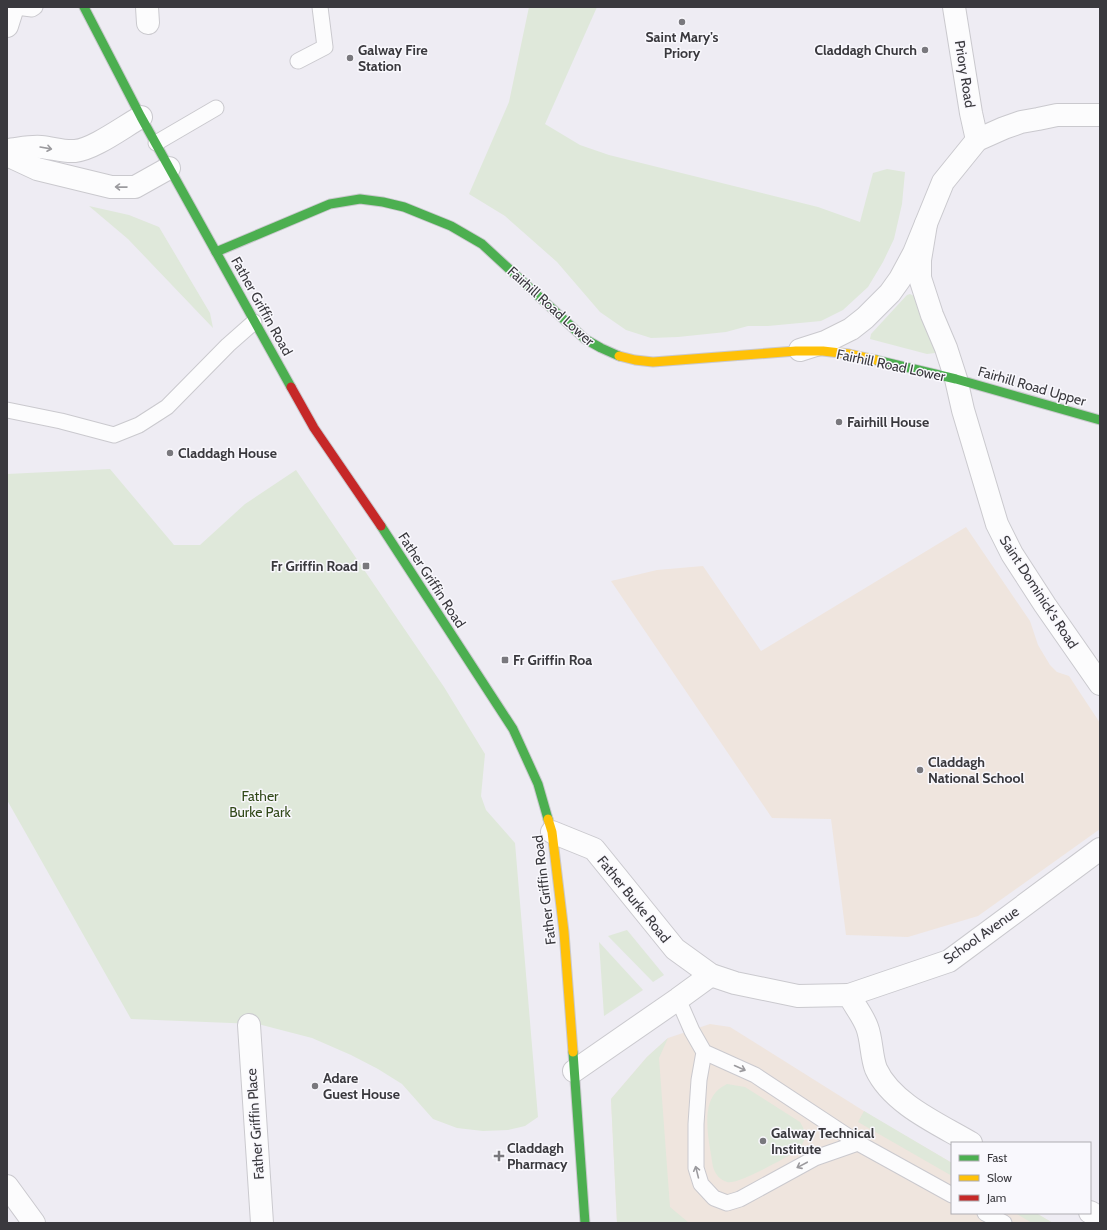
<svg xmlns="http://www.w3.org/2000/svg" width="1107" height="1230" font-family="Cabin,sans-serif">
	<rect width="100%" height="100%" fill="#eeecf3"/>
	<!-- education -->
	<g fill="#efe5de">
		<polygon points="966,527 1030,621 1038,645 1050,665 1057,672 1069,676 1100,723 1100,829 978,916 908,937 846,935 831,819 772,818 611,581 657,570 703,566 761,651"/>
		<polygon points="710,1024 730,1027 875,1118 952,1163 952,1213 1036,1213 1053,1223 617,1223 611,1099 647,1057 668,1038"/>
	</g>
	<!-- green -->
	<g fill="#dfe8da">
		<polygon points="529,7 597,7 545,124 580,145 609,155 818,207 860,222 873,173 887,169 905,172 902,204 894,239 883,262 868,287 843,310 821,321 768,326 748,326 726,332 678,337 651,338 626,330 600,312 557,262 505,216 469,194 509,102"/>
		<polygon points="89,206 129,215 159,227 210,313 213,328 128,239"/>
		<polygon points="910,294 914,296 936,349 935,353 927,354 870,339 871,334 907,295"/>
		<polygon points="110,469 174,545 200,545 245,504 296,470 444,687 485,754 481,796 486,810 515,843 538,1117 525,1126 508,1130 483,1131 457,1128 433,1119 402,1084 378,1069 351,1055 312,1038 258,1024 131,1019 7,800 7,474"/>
		<polygon points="627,930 664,975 653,982 608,936"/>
		<polygon points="599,942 643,990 604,1016"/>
		<polygon points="668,1038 659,1058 670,1207 689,1223 617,1223 611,1099 647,1057"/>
		<path d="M727 1084 745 1087 800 1122C808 1135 806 1141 796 1152 784 1158 738 1185 727 1182 720 1180 715 1174 713 1167 710 1145 699 1105 719 1089 721 1087 724 1086 727 1084Z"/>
		<polygon points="864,1111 952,1163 952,1176 858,1122"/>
		<polygon points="1015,1213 1036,1213 1053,1223 1032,1223"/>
	</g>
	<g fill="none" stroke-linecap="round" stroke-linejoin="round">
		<!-- lane casing -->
		<g stroke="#cac9ce" stroke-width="17">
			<g id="lane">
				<polyline points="16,7 32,9 35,7"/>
				<polyline points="298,61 325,47 320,7"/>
				<polyline points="156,143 216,108"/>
				<polyline points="7,410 61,421 114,435 139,425 167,407 228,345 254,322"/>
				<polyline points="678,999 692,1031 704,1052 755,1075 858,1143 815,1158 740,1199 727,1203 714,1198 701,1184 696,1168 696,1124 699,1080 704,1052"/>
				<polyline points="858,1143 952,1195"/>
				<polyline points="985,1213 1004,1223"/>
			</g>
		</g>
		<!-- street casing -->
		<g stroke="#cac9ce" stroke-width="24">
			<g id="street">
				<polyline points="147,7 148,23"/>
				<polyline points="954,7 971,113 977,140"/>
				<polyline points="7,26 13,7"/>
				<path d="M7 150C18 149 30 146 41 147 53 148 63 152 75 151 94 149 123 127 141 117"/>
				<polyline points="7,155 37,169 111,187 135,187 169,168"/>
				<polyline points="926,224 920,260 920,278 932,315 946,348 956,379 963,410 997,524 1012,554 1045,605 1100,684"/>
				<polyline points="800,350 825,342 851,329 865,318 890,293 900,279 914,253 943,182 977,140 1004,128 1021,122 1038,119 1057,115 1100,115"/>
				<path d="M552 832 594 849 675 949 711 975 735 983 798 996 849 995C854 1005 863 1016 867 1027 872 1040 871 1056 876 1069 892 1104 939 1124 971 1143"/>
				<polyline points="849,995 949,961 1100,849"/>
				<polyline points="249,1025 262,1223"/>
				<polyline points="574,1071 678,999 711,975"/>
				<polyline points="7,1186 34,1223"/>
				<polyline points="1090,1212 1100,1218"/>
			</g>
		</g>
		<!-- fast casing -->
		<g stroke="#cac9ce" stroke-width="11">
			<g id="fast">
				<polyline points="84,7 141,117 291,387"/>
				<polyline points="216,252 330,204 360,199 383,202 404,207 451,226 482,244 585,339 601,348 619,356"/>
				<polyline points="876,360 956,379 1100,420"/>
				<polyline points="381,526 513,729 538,784 548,819"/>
				<polyline points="573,1052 585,1223"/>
			</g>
		</g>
		<!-- slow casing -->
		<g stroke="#cac9ce" stroke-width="11">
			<g id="slow">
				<polyline points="619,356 635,360 653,362 796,351 823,351 849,354 876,360"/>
				<polyline points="548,819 552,832 564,932 573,1052"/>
			</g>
		</g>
		<!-- jam casing -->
		<g stroke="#cac9ce" stroke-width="11">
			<polyline id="jam" points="291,387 314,428 381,526"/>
		</g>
		<!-- lane -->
		<use href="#lane" stroke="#fcfcfd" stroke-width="15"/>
		<!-- street -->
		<use href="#street" stroke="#fcfcfd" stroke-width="22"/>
		<!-- fast -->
		<use href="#fast" stroke="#4caf50" stroke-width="9"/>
		<!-- slow -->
		<use href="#slow" stroke="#ffc107" stroke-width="9"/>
		<!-- jam -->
		<use href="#jam" stroke="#c62828" stroke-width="9"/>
	</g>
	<!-- one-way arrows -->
	<defs><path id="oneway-shaft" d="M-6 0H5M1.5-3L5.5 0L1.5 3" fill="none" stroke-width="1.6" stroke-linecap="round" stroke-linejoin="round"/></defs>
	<g stroke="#9b9a9e">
		<use href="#oneway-shaft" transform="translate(46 148) rotate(10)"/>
		<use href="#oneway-shaft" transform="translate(121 187) rotate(-179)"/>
		<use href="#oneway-shaft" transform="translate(740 1068) rotate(24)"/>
		<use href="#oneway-shaft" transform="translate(802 1165) rotate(152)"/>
		<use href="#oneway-shaft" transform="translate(697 1172) rotate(-104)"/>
	</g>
	<!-- markers -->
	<g fill="#79787d" stroke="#f9f8fd" stroke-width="1.5">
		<circle cx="682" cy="22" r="4"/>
		<circle cx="925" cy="50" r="4"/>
		<circle cx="350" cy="58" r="4"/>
		<circle cx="839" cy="422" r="4"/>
		<circle cx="170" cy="453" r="4"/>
		<rect x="362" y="562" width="8" height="8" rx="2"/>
		<rect x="501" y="656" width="8" height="8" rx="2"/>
		<circle cx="920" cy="770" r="4"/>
		<circle cx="315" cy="1086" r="4"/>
		<circle cx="763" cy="1141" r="4"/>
		<path d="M497 1150h4v4h4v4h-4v4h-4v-4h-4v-4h4z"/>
	</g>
	<g text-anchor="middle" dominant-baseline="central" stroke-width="3" stroke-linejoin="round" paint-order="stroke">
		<!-- poi labels -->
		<g font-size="14" font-weight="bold" fill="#3a393e" stroke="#f9f8fd" text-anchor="start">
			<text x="682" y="37" text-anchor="middle">Saint Mary's<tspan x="682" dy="16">Priory</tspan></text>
			<text x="358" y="50">Galway Fire<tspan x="358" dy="16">Station</tspan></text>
			<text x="917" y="50" text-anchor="end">Claddagh Church</text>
			<text x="847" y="422">Fairhill House</text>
			<text x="178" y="453">Claddagh House</text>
			<text x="358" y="566" text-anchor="end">Fr Griffin Road</text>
			<text x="513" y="660">Fr Griffin Roa</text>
			<text x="928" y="762">Claddagh<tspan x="928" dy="16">National School</tspan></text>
			<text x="323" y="1078">Adare<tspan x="323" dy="16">Guest House</tspan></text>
			<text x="771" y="1133">Galway Technical<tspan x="771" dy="16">Institute</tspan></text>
			<text x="507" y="1148">Claddagh<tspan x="507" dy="16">Pharmacy</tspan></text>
		</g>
		<!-- street labels -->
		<g font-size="14" fill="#3a393e" stroke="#f9f8fd">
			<text transform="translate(965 74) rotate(81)">Priory Road</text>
			<text transform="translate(262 306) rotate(61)">Father Griffin Road</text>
			<text transform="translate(551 306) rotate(42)">Fairhill Road Lower</text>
			<text transform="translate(891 365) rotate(12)">Fairhill Road Lower</text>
			<text transform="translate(1032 386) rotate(16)">Fairhill Road Upper</text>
			<text transform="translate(432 580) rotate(57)">Father Griffin Road</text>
			<text transform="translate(1039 592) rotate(57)">Saint Dominick's Road</text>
			<text transform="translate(544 890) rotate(-97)">Father Griffin Road</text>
			<text transform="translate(634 899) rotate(51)">Father Burke Road</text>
			<text transform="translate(981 935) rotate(-35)">School Avenue</text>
			<text transform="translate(255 1124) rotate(-94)">Father Griffin Place</text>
		</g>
		<!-- park labels -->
		<g font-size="14" fill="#32491a" stroke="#f9f8fd">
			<text x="260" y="796">Father<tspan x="260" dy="16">Burke Park</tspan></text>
		</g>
	</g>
	<!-- border -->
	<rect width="1107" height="1230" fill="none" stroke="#3a393e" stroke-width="16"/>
	<!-- legend -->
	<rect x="951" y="1142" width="140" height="72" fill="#f9f8fd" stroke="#adacb1"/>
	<rect x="959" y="1155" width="20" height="6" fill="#4caf50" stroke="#adacb1"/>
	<text x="987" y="1162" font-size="12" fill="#3a393e">Fast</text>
	<rect x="959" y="1175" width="20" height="6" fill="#ffc107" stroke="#adacb1"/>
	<text x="987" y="1182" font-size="12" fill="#3a393e">Slow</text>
	<rect x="959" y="1195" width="20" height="6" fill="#c62828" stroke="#adacb1"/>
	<text x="987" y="1202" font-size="12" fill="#3a393e">Jam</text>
</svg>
